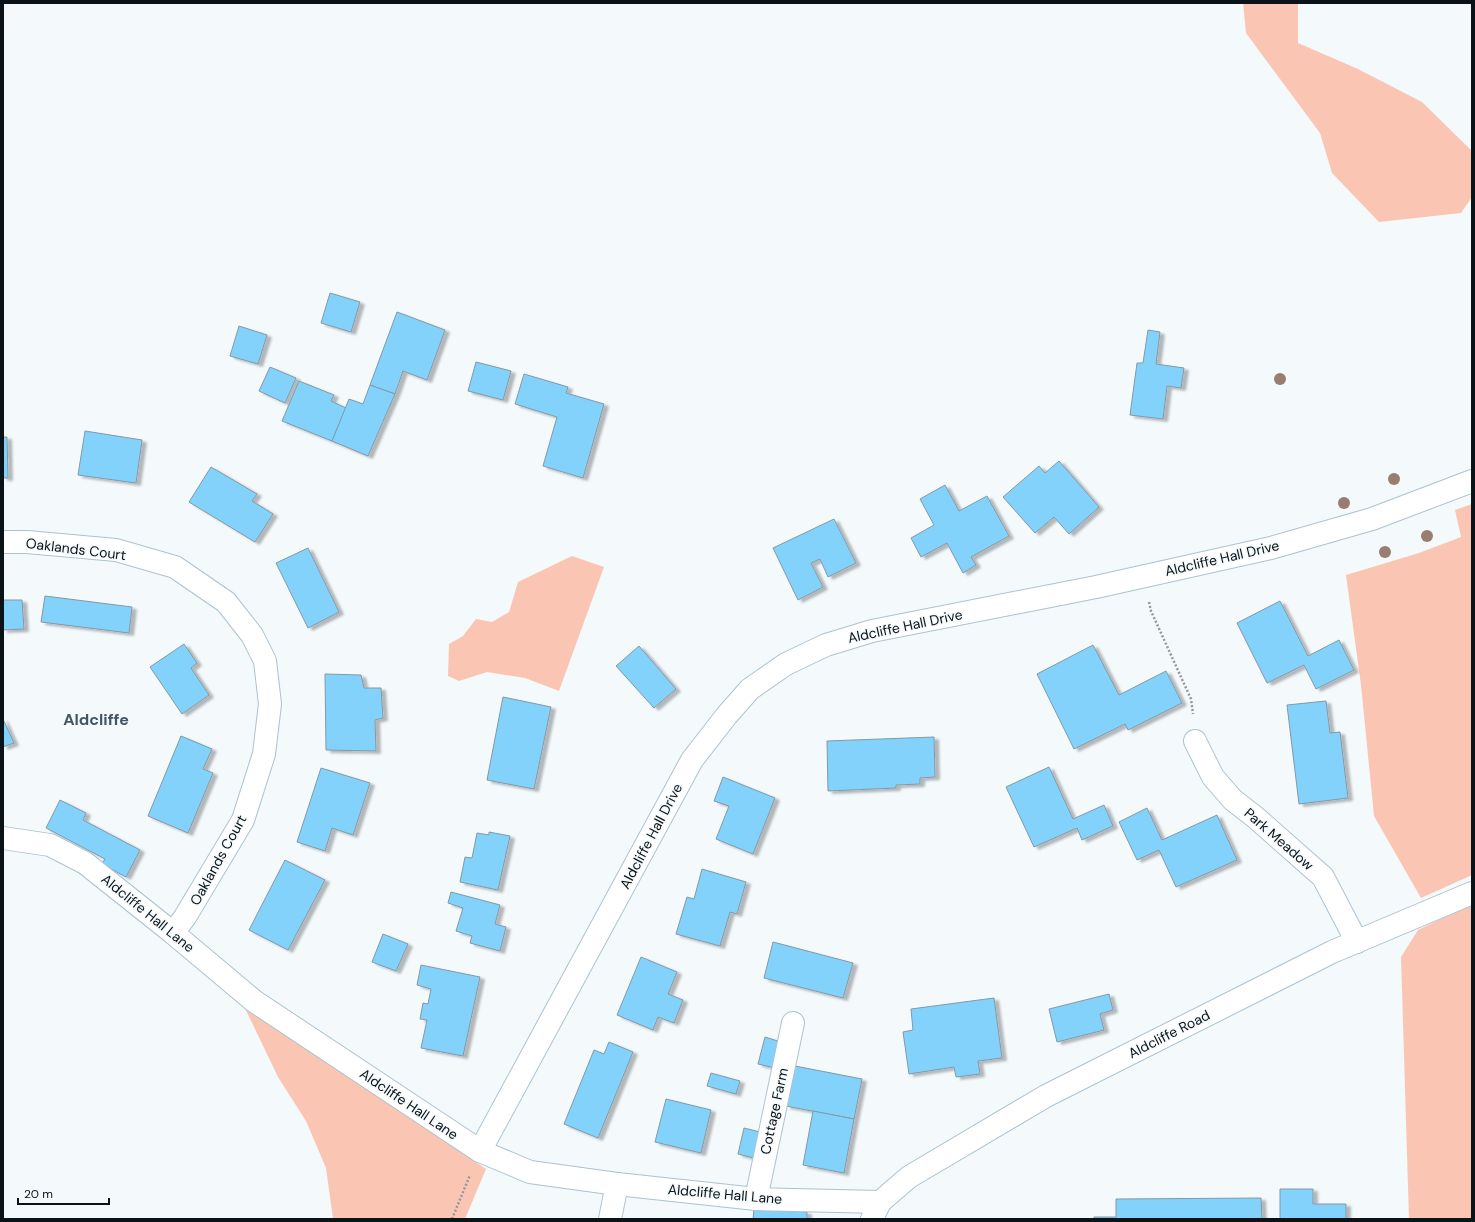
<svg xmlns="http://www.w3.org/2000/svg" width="1475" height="1222" font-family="'DM Sans',sans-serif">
	<defs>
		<filter id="shadow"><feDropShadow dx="4.5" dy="2.5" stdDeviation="1" flood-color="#0004"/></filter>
	</defs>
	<rect width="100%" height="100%" fill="#f4f9fc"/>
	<!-- green -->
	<g fill="#fac6b3">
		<polygon points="1243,3 1298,3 1298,43 1358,69 1422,102 1472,151 1472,197 1461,213 1379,222 1332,173 1320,133 1246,33"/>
		<polygon points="1472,504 1472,875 1421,898 1374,816 1361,685 1346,575 1419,553 1461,537 1455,510"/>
		<polygon points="572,556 604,567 559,691 525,678 487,672 459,681 448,676 449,644 463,636 476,619 492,622 509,612 518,582"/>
		<polygon points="1472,904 1472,1219 1409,1219 1401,957 1418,930"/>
		<polygon points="244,1006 486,1169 465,1219 333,1219 326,1168 306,1121 278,1077"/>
	</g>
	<!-- building -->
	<g fill="#83d2fc" stroke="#8299a6" filter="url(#shadow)">
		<polygon points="330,293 360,302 351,332 321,323"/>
		<polygon points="397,312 445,330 427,380 403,371 395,394 370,385"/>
		<polygon points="239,326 267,335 258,364 230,356"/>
		<polygon points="1148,330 1160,332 1156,364 1184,368 1181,388 1167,386 1163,419 1130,415 1137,363 1143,363"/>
		<polygon points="476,362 511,371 503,400 468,391"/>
		<polygon points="270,367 296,378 285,403 259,391"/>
		<polygon points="524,374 568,387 566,393 604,404 583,478 543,466 557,417 515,404"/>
		<polygon points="299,381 334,395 331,401 346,408 332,441 282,421"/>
		<polygon points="370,385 395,394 368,456 332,441 349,399 363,404"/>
		<polygon points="85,431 142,440 136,483 78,475"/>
		<polygon points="3,437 7,437 8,478 3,478"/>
		<polygon points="1059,461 1099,507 1069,534 1054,517 1035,533 1003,497 1039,466 1045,473"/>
		<polygon points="211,467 257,494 252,501 273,514 255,542 189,502"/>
		<polygon points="945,485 959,511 987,496 1009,536 971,557 976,565 963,573 947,543 921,557 911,538 934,525 920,499"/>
		<polygon points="834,519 856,563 828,577 820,559 811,563 823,587 798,600 773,548"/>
		<polygon points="308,548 339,612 308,628 276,563"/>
		<polygon points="45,596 132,607 129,633 41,622"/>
		<polygon points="3,600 22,600 24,629 3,630"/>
		<polygon points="1280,601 1308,656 1339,640 1354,670 1316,689 1304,665 1267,683 1237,623"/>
		<polygon points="184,644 197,663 191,668 209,695 182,714 150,667"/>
		<polygon points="1093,645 1119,695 1166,671 1182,703 1128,730 1125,724 1074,749 1037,674"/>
		<polygon points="639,646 676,689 654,708 616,666"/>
		<polygon points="325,674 361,675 364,688 381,688 383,718 375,720 376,751 326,750"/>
		<polygon points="503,697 551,707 534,789 487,780"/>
		<polygon points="1326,701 1330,733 1340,732 1348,798 1299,804 1287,705"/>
		<polygon points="3,719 14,743 3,747"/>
		<polygon points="181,736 212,749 203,769 213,773 188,833 148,816"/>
		<polygon points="934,737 935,777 920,778 920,784 896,785 896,788 828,791 827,741"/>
		<polygon points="1049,767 1073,819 1104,805 1113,826 1082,840 1077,828 1034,847 1006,787"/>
		<polygon points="321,768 370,783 353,835 332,828 325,851 297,842"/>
		<polygon points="723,777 775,798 753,854 716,839 729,806 714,801"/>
		<polygon points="60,800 86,813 83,820 140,850 126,877 102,864 105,859 46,828"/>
		<polygon points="1147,808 1162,840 1217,815 1237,860 1176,887 1159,850 1137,860 1119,822"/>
		<polygon points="489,832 510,836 498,890 460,882 465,857 472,858 477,833 489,835"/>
		<polygon points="285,860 325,880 288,950 249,930"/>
		<polygon points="702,869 746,882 737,914 730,912 720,946 676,934 687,897 694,899"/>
		<polygon points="451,892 500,905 495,924 506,927 500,951 470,943 472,936 456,931 463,908 448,903"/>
		<polygon points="383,934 408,944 396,971 372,962"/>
		<polygon points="773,942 853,963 843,998 764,978"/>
		<polygon points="641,957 677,972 668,994 683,1000 674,1023 658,1017 653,1030 617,1015"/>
		<polygon points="421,965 480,977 463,1056 421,1048 427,1020 420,1019 423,1003 428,1004 431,989 417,985"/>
		<polygon points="1109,994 1113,1010 1100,1014 1104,1030 1057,1042 1049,1009"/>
		<polygon points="994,998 1002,1058 978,1061 980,1074 956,1077 954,1067 909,1074 903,1032 913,1030 911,1009"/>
		<polygon points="765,1037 781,1042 775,1068 758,1064"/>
		<polygon points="609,1042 633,1052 598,1138 564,1124 594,1050 604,1054"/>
		<polygon points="795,1066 862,1079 854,1119 786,1106"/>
		<polygon points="711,1073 740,1081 736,1094 707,1086"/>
		<polygon points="666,1099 711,1110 701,1153 655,1142"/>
		<polygon points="813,1111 854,1119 844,1173 803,1165"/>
		<polygon points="744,1128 760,1132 754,1158 738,1154"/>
		<polygon points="1280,1189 1313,1189 1313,1204 1346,1204 1346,1219 1280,1219"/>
		<polygon points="1261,1198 1262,1219 1094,1219 1094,1217 1116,1217 1116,1199"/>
		<polygon points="754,1208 807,1212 807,1219 753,1219"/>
	</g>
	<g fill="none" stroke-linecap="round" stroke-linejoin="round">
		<!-- minor casing -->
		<g stroke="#abc3d1" stroke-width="24">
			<g id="minor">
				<polyline points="3,542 27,542 116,550 175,567 226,602 252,635 265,661 270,704 264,754 243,820 185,917 173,933"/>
				<polyline points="1195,741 1213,777 1233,800 1255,817 1323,877 1357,942"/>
				<polyline points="3,838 50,845 85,863 173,933 254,1001 480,1151 530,1172 617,1184 756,1199 880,1202"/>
				<polyline points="480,1151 692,760 727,715 750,689 786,664 826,645 872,631 1096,587 1271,548 1372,519 1472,481"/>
				<polyline points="756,1199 793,1023"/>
				<polyline points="610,1219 617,1184"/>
				<polyline points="872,1219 880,1202 909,1177 1046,1096 1332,952 1472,893"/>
			</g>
		</g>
		<!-- path -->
		<g stroke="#92999d" stroke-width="2.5" stroke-dasharray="2 2" stroke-linecap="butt">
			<polyline points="1149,602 1151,611 1191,699 1193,714"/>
			<polyline points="452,1219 470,1175"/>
		</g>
		<!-- minor -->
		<use href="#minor" stroke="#fff" stroke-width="22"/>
	</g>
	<!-- trees -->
	<g fill="#9a7d71">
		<circle cx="1280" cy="379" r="6"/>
		<circle cx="1394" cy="479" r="6"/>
		<circle cx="1344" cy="503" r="6"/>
		<circle cx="1427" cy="536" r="6"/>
		<circle cx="1385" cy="552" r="6"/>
	</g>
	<g text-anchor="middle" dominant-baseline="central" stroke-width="3" stroke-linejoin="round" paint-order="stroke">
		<!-- street labels -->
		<g font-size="14" fill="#0a1317" stroke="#f4f9fc">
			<text transform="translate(76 549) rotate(7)">Oaklands Court</text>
			<text transform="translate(1222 558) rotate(-13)">Aldcliffe Hall Drive</text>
			<text transform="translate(905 626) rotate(-12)">Aldcliffe Hall Drive</text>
			<text transform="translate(651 836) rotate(-62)">Aldcliffe Hall Drive</text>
			<text transform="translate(1279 839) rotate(41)">Park Meadow</text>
			<text transform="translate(218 860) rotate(-61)">Oaklands Court</text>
			<text transform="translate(148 913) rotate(39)">Aldcliffe Hall Lane</text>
			<text transform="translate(1169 1034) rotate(-27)">Aldcliffe Road</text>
			<text transform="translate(409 1104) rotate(34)">Aldcliffe Hall Lane</text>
			<text transform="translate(774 1111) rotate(-78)">Cottage Farm</text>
			<text transform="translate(725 1194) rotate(5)">Aldcliffe Hall Lane</text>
		</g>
		<!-- quarter labels -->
		<g font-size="16" font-weight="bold" fill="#415662" stroke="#f4f9fc">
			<text x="96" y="719">Aldcliffe</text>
		</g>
	</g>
	<!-- border -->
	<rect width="1475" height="1222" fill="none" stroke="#0a1317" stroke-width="8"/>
	<!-- scale -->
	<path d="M18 1198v6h91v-6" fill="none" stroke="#0a1317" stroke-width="2"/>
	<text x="24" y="1198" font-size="12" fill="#0a1317" stroke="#f4f9fc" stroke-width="3" paint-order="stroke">20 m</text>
</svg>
